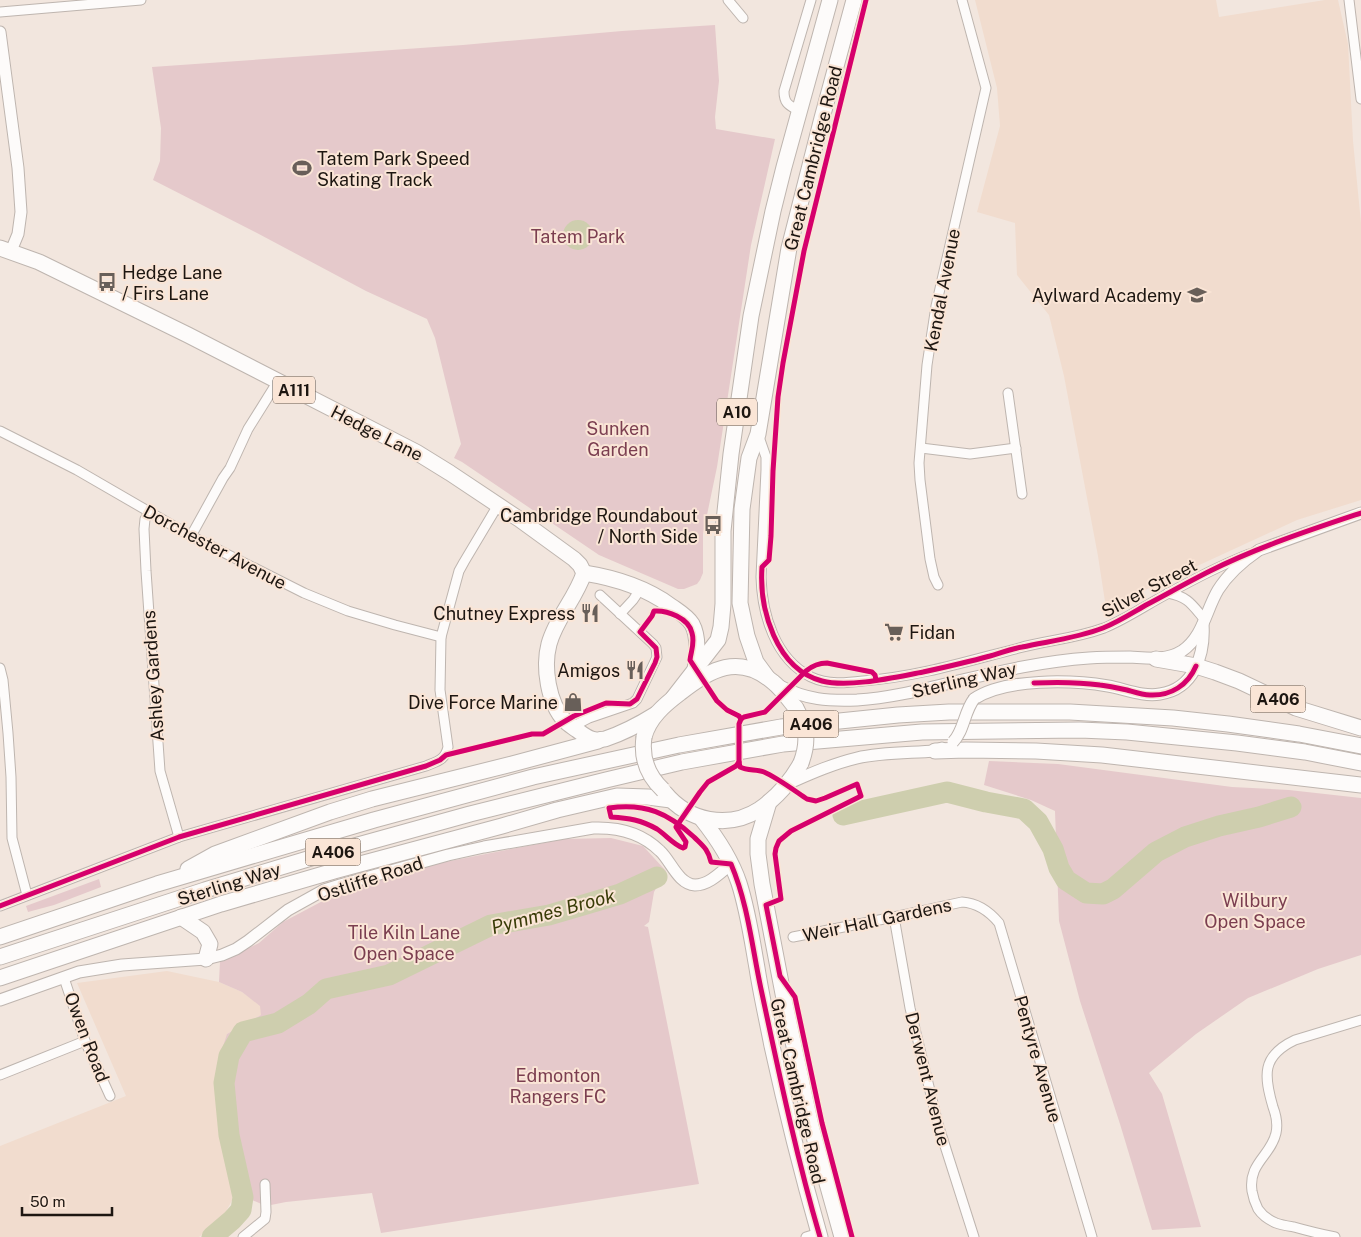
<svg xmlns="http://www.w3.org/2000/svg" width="1361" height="1237" font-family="'Public Sans',sans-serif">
	<rect width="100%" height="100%" fill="#f2e6de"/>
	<!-- built -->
	<g fill="#f1dcce">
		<polygon points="975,0 1216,0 1219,17 1325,0 1338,0 1348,44 1353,141 1361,223 1361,500 1297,520 1106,608 1098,556 1064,376 1049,315 1017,275 1015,223 977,212 1000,126 997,88"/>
		<polygon points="167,971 219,982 242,992 261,1006 261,1015 227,1034 220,1130 236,1193 223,1217 199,1237 0,1237 0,1146 126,1096 77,983"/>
	</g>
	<!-- green -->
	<g fill="#e5c9cb">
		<polygon points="715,25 719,81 715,117 716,129 775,139 751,245 717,467 703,534 703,573 700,580 697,584 684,589 678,589 599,555 462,462 454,458 461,444 435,338 427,319 366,291 257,233 153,180 160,161 161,128 152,67 463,45 622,31"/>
		<polygon points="989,761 1058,764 1232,787 1289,790 1361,798 1361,955 1318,969 1248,998 1196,1034 1149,1073 1162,1094 1201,1227 1152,1230 1120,1124 1080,1001 1059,921 1055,811 1031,800 984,785"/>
		<polygon points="611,838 643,846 666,871 654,892 649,922 644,926 648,927 699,1184 381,1233 372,1193 286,1202 266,1206 236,1193 220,1130 217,1065 227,1034 261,1015 260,1006 242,992 219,982 220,962 259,943 283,922 334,895 380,879 440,863 511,849 565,839"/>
		<polygon points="99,879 101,887 54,905 28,912 26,906"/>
	</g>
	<!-- water -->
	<circle fill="#ceceae" cx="578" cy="235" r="15"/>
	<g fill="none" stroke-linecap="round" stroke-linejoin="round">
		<!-- river -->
		<g stroke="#ceceae" stroke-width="21">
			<polyline points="843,815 947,792 986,802 1024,809 1038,822 1053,849 1059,868 1066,880 1086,893 1103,894 1113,889 1156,852 1185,837 1219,826 1259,817 1291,807"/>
			<polyline points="212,1237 232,1220 241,1210 243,1197 229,1135 224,1083 229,1056 243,1032 278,1023 309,1004 326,989 389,975 491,925 549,915 590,903 620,894 657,877"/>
		</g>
		<!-- minor casing -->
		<g stroke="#beb5af" stroke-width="11">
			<g id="minor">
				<polyline points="728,0 743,18"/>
				<polyline points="1349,0 1361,99"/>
				<polyline points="0,12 141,0"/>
				<path d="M799 111C789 105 784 104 784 91L811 0"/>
				<polyline points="1008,393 1022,494"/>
				<polyline points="0,431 77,470 191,536 304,593 348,611 395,625 441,637"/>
				<path d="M758 434 766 457V470L761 577C762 614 775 659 811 677 828 685 846 683 863 681 917 677 968 661 1019 648 1048 640 1074 639 1104 628 1126 619 1146 605 1167 594 1194 579 1221 565 1249 554"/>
				<polyline points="921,448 970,454 1016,448"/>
				<polyline points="149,513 145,519 144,529 146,571 160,771 179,837"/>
				<polyline points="191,536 223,478 230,468 248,429 278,381"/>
				<polyline points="938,585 934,577 930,559 920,480 919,463 927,365 936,306 986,88 962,0"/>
				<path d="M1168 593C1189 597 1192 605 1205 620"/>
				<polyline points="620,614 633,600 641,588"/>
				<polyline points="0,668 3,680 8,733 11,777 12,838 27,895"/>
				<polyline points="572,727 589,718 633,703 637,699 657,657 656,648 653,644 600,595"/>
				<path d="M0 906 179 837 426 766C438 761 445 760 448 747L440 690 441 637 459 571 464 562 498 505"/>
				<polyline points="894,917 910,1008 938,1124 974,1237"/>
				<path d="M793 937 894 917 962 902C978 903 989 911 999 923L1092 1237"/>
				<polyline points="64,978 85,1041 110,1096"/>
				<polyline points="0,1075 85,1041"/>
				<polyline points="243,1237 265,1219 266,1212 265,1184"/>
				<polyline points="806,1237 819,1233"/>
				<path d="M1335 1237C1321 1234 1308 1231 1294 1227 1288 1226 1281 1225 1276 1223 1269 1220 1262 1215 1258 1209 1255 1203 1253 1197 1252 1191 1248 1163 1271 1156 1276 1133 1278 1124 1276 1115 1273 1107 1264 1076 1261 1056 1295 1040L1361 1020"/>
			</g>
		</g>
		<!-- tertiary casing -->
		<g stroke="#beb5af" stroke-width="13">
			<g id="tertiary">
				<polyline points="0,32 18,168 21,212 18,234 11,251"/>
				<path d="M780 686C807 700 828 701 857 700 892 698 925 689 958 681 1001 671 1044 661 1089 658 1103 657 1116 657 1130 657 1148 658 1166 661 1182 651 1203 637 1206 610 1218 590 1228 574 1243 561 1259 550L1361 513"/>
				<path d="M974 699C1005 678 1072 680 1108 686 1125 689 1143 697 1160 694 1194 689 1205 655 1203 624"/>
				<path d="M787 784C810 774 832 764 857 758 882 752 910 753 935 751L942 748"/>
				<path d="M0 1000 79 972 122 965 206 959 222 955 236 949 248 941 288 910 324 890 340 885 448 855 484 847 593 828C618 827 641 832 660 851 671 861 678 884 695 885 709 885 721 872 731 864"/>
			</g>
		</g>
		<!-- primary casing -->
		<g stroke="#beb5af" stroke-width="17">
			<g id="primary">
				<polyline points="0,248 39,262 188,335 416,452 450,473 519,519 574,559 580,565 584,573"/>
				<path d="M584 573C576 598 556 618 549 644 543 667 548 703 565 721 568 724 573 727 577 730 582 734 590 740 597 740 598 740 604 739 605 739 623 733 640 724 656 714"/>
				<path d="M584 573C616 578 645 587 671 606 678 611 687 616 692 624 699 637 697 655 695 670"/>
			</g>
		</g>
		<!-- trunk casing -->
		<g stroke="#beb5af" stroke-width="17">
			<g id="trunk">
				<polyline points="1156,659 1196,666 1215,672 1239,681 1296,708 1361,728"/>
				<polyline points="767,677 756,662 747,636 740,603 742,509 749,458 758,434 789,248 822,118 854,0"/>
				<polyline points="673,698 718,640 721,627 723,604 723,531 731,454 751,316 773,211 784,167 830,0"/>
				<path d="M644 737C649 718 664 705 680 693 710 669 739 653 773 682 782 689 789 700 796 708"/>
				<polyline points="935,751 966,750 1036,751 1102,755 1361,785"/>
				<path d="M665 793C688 821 728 830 760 809 777 797 791 781 801 763"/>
				<polyline points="769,802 758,839 758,854 762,884 785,1004 811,1126 842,1237"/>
				<path d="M701 818C717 838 731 859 739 883 748 911 752 940 757 968 761 994 767 1020 772 1046 786 1110 802 1174 820 1237"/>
				<polyline points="188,869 215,854 330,812 372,799 512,764 598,741"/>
				<polyline points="181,917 203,932 210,944 206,959"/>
				<polyline points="0,937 157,884 374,820 533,777 679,745 781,727 898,715 949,712 1070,712 1173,718 1228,724 1299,734 1361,746"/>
				<polyline points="0,957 205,890 311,858 470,814 606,780 682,762 783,744 922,732 1080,730 1127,732 1237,743 1305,752 1361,763"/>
				<polyline points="0,978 221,904 334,871 502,826 557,810 617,796 648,797 671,800"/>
			</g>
		</g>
		<!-- minor -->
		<use href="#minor" stroke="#fdfbfa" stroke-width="9"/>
		<!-- tertiary -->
		<use href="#tertiary" stroke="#fdfbfa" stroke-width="11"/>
		<!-- primary -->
		<use href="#primary" stroke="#fdfbfa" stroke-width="15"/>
		<!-- trunk -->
		<use href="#trunk" stroke="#fdfbfa" stroke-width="15"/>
		<!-- tertiary-bridge casing -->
		<g stroke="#beb5af" stroke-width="13" stroke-linecap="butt">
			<path id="tertiary-bridge" d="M953 742C964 731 964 712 974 699"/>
		</g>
		<!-- trunk-bridge casing -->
		<g stroke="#beb5af" stroke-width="17" stroke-linecap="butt">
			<g id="trunk-bridge">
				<path d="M796 708C807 728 809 742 801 763"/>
				<path d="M644 737C641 758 647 775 663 790"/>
			</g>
		</g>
		<!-- tertiary-bridge -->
		<use href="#tertiary-bridge" stroke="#fdfbfa" stroke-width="11"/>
		<!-- trunk-bridge -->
		<use href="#trunk-bridge" stroke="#fdfbfa" stroke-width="15"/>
		<!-- cycleway casing -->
		<g stroke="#fae5d6" stroke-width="8">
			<g id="cycleway">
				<path d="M866 0 804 251 783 363 778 397 773 471 771 536 769 560 762 567C759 609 776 669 822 681 849 688 896 677 923 672 946 667 968 662 990 656 1000 653 1011 649 1022 647 1050 641 1077 638 1103 628 1118 622 1132 613 1146 605 1167 594 1188 582 1210 571 1258 547 1310 530 1361 513"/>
				<path d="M1034 683C1057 682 1078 682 1100 685 1109 686 1118 688 1127 690 1134 692 1142 695 1150 695 1171 696 1188 685 1196 666"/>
				<path d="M741 719 739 724V762L740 767C748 771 756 769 764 772 776 777 795 791 807 799L816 801 825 798 857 784 861 796 791 831 779 841 776 848 775 854 781 899 766 905 780 976 795 997 822 1123 852 1237"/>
				<path d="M741 719 744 717 765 712 806 671C812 666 819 663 827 663L872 672 875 675 876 680"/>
				<path d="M739 762 736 766 708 782 700 792 676 827 686 842 685 847 683 848C673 844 666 835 657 829 641 820 629 818 611 817L609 808C646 803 668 813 694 837 703 846 708 849 711 862L731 864C748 904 752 947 761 989 779 1073 796 1155 820 1237"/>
				<path d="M0 906 179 837 426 766 440 760 446 755 532 734H543L574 716 606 703 630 704 637 699 655 663 657 657 656 648 640 632 652 616 654 611C667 610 689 618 692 633 695 643 691 651 690 660L717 701 727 710 739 716 741 719"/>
			</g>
		</g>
		<!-- cycleway -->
		<use href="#cycleway" stroke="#d6006c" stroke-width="5"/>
	</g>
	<!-- icons -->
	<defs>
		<g id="stadium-bare" transform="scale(1.5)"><path d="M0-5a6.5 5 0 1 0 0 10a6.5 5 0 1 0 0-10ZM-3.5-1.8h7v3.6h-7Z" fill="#685f59" stroke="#fae5d6" stroke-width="2.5" paint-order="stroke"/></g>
		<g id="bus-bare" transform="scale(1.5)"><path d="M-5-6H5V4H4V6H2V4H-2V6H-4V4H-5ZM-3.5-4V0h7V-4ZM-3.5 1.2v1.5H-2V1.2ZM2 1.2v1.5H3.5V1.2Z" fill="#685f59" stroke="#fae5d6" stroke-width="2.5" paint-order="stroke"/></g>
		<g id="school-bare" transform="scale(1.5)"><path d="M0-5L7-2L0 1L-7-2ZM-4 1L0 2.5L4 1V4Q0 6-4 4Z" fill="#685f59" stroke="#fae5d6" stroke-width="2.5" paint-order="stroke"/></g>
		<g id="restaurant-bare" transform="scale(1.5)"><path d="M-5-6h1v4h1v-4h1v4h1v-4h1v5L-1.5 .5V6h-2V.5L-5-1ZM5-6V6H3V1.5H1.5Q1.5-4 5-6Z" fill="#685f59" stroke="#fae5d6" stroke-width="2.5" paint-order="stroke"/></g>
		<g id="supermarket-bare" transform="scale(1.5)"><path d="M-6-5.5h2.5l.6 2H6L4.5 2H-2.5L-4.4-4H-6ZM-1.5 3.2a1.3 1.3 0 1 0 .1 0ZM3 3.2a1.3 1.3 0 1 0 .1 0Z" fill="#685f59" stroke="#fae5d6" stroke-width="2.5" paint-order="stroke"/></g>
		<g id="shop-bare" transform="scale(1.5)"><path d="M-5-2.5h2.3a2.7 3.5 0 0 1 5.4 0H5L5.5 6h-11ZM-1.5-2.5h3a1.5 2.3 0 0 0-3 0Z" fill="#685f59" stroke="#fae5d6" stroke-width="2.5" paint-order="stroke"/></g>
	</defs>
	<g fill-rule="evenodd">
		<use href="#stadium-bare" x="302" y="168"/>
		<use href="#bus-bare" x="107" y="282"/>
		<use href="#school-bare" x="1197" y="295"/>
		<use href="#bus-bare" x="713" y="525"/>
		<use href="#restaurant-bare" x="590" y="613"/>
		<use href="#supermarket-bare" x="894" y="632"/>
		<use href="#restaurant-bare" x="635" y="670"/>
		<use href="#shop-bare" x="573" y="702"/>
	</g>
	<g text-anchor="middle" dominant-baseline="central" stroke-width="4" stroke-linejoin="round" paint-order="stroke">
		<!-- shield labels -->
		<g fill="#fae5d6" stroke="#5f544c" stroke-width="1">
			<rect x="273" y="376.5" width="42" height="27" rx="4"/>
			<rect x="717" y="398.5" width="40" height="27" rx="4"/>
			<rect x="1250.5" y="685.5" width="55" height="27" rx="4"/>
			<rect x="783.5" y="710.5" width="55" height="27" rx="4"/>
			<rect x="305.5" y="838.5" width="55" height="27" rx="4"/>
		</g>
		<g font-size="16" font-weight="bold" fill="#1d1611">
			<text x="294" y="390">A111</text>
			<text x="737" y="412">A10</text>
			<text x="1278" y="699">A406</text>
			<text x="811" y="724">A406</text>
			<text x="333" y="852">A406</text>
		</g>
		<!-- poi labels -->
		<g font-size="18" fill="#1d1611" stroke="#fae5d6" text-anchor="end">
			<text x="317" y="158" text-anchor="start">Tatem Park Speed<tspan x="317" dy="21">Skating Track</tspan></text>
			<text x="122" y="272" text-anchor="start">Hedge Lane<tspan x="122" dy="21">/ Firs Lane</tspan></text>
			<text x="1182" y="295">Aylward Academy</text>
			<text x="698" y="515">Cambridge Roundabout<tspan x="698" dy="21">/ North Side</tspan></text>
			<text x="575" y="613">Chutney Express</text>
			<text x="909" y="632" text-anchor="start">Fidan</text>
			<text x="620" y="670">Amigos</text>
			<text x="558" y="702">Dive Force Marine</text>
		</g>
		<!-- street labels -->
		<g font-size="18" fill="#1d1611" stroke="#fae5d6">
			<text transform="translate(813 158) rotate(-76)">Great Cambridge Road</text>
			<text transform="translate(942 290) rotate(-79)">Kendal Avenue</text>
			<text transform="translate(377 433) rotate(27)">Hedge Lane</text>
			<text transform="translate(215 547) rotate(28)">Dorchester Avenue</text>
			<text transform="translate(1149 588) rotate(-28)">Silver Street</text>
			<text transform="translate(153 676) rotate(-94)">Ashley Gardens</text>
			<text transform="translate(964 680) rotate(-13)">Sterling Way</text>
			<text transform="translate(370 879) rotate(-18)">Ostliffe Road</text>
			<text transform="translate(229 884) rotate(-17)">Sterling Way</text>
			<text transform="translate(877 920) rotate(-12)">Weir Hall Gardens</text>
			<text transform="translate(87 1037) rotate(69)">Owen Road</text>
			<text transform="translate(1038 1059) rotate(74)">Pentyre Avenue</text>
			<text transform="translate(928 1079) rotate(76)">Derwent Avenue</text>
			<text transform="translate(798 1091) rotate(77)">Great Cambridge Road</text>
		</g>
		<!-- park labels -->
		<g font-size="18" fill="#7b3e50" stroke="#fae5d6">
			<text x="578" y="236">Tatem Park</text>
			<text x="618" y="428">Sunken<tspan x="618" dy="21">Garden</tspan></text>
			<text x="1255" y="900">Wilbury<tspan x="1255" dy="21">Open Space</tspan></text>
			<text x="404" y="932">Tile Kiln Lane<tspan x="404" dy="21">Open Space</tspan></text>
			<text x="558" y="1075">Edmonton<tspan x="558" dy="21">Rangers FC</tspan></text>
		</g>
		<!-- water labels -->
		<g font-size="19" font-style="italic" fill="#393c08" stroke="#fae5d6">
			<text transform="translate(553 911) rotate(-15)">Pymmes Brook</text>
		</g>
	</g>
	<!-- scale -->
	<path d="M22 1207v8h90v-8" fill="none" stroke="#1d1611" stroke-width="2.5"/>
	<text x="30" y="1207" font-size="15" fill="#1d1611" stroke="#fae5d6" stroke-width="4" paint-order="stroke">50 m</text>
</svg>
